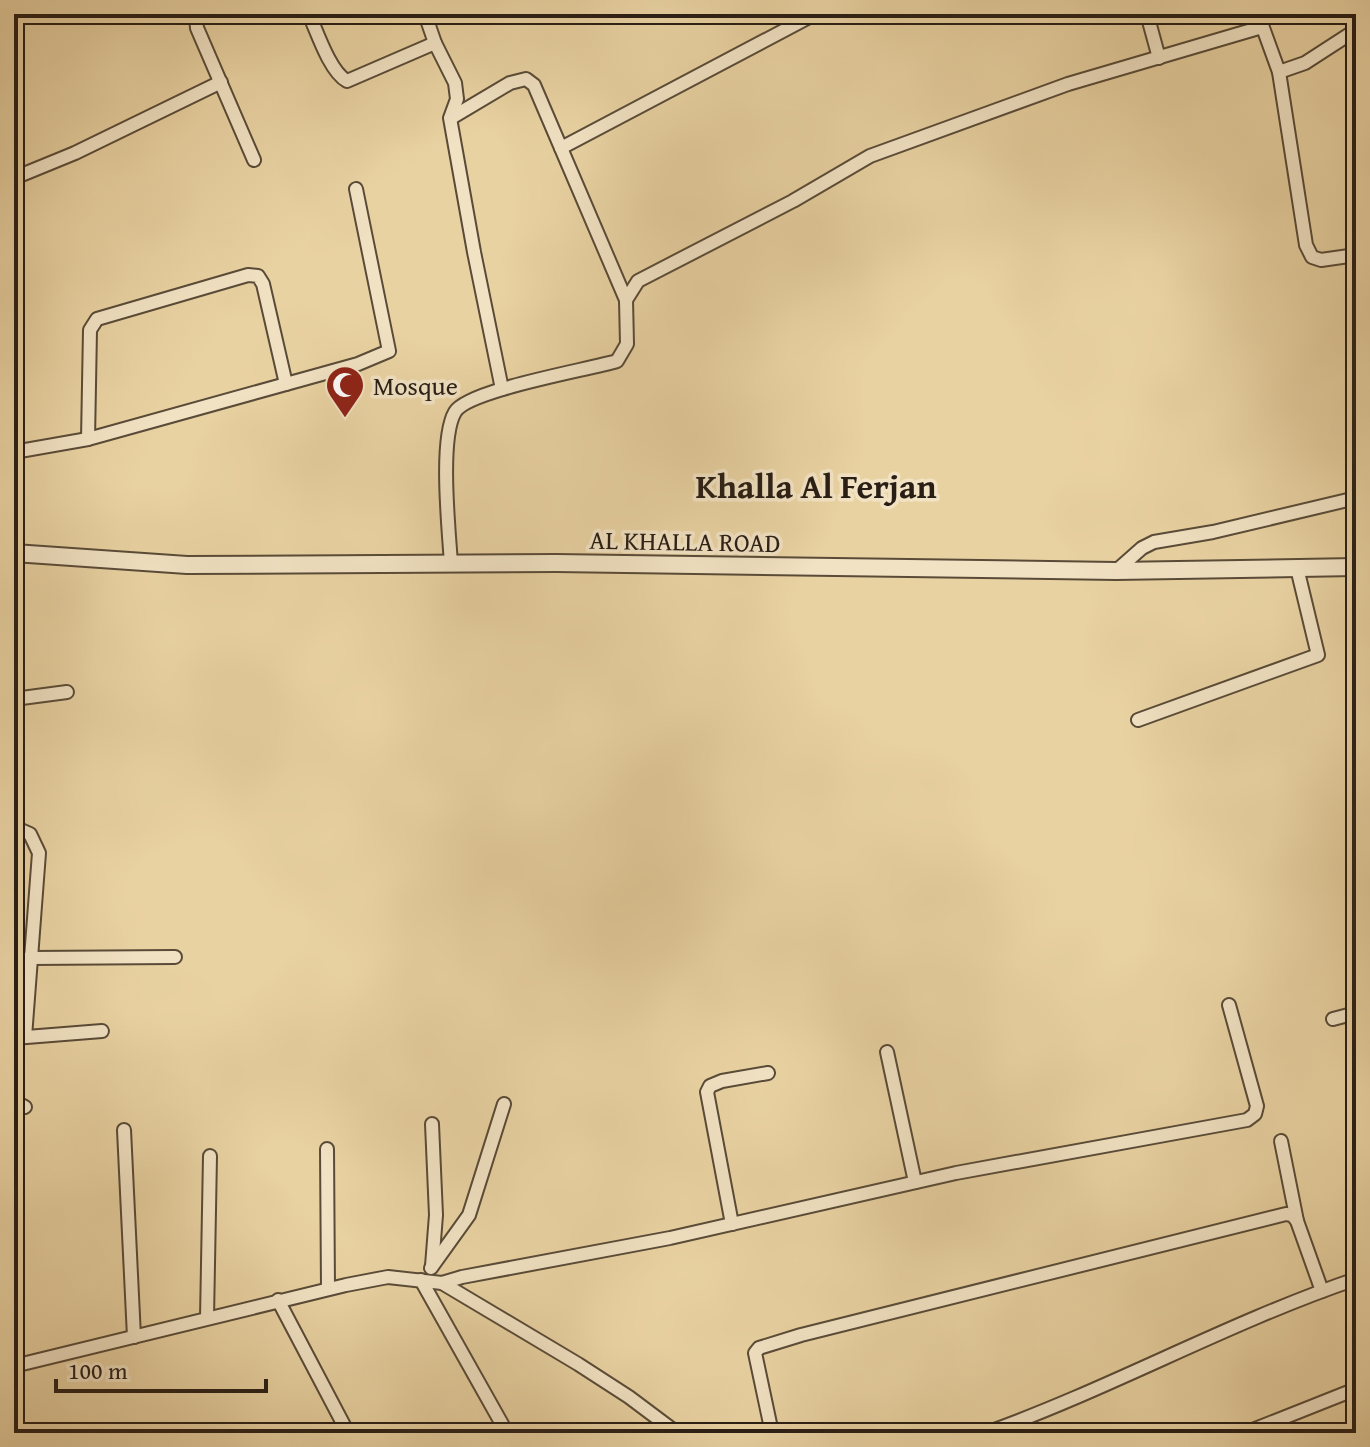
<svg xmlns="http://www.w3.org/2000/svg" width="1370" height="1447" font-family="'Gentium Book Plus',serif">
	<rect width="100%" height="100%" fill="#e9d2a2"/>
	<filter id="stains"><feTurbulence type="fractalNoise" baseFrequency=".0025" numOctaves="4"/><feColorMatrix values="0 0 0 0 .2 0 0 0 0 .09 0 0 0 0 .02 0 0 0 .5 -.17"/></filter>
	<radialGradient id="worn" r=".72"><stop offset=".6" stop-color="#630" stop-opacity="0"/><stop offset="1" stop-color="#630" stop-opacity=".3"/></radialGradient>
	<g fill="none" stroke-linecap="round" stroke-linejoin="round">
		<!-- minor casing -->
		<g stroke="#594b38" stroke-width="16">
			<g id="minor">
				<polyline points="198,14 196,18 197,28 254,160"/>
				<path d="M309 14C317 32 330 72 347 81L435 43"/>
				<polyline points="425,14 435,43 455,83 457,99 450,118 474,252 502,389"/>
				<polyline points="1147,14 1159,58"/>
				<polyline points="1258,14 1279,72 1305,63 1356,30"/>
				<polyline points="1279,72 1306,245 1312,257 1321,260 1356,255"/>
				<polyline points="451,118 510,83 526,79 534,85 626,300"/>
				<polyline points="561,148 815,14"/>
				<polyline points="14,178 75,153 221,82"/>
				<polyline points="88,439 90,330 97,319 248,275 258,276 263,284 286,384"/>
				<polyline points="14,452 88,439 358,364 389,351 356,189"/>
				<path d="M451 564C449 531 439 439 455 412 468 390 587 370 617 361L627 344 626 300 638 281 793 201 870 156 1068 84 1262 27"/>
				<polyline points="1116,571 1142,548 1154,542 1213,532 1356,498"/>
				<polyline points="14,699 67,692"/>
				<polyline points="1138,720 1318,655 1297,568"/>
				<polyline points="14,827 30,834 39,853 25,1037"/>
				<polyline points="14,961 31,958 175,957"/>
				<polyline points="1333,1019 1356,1013"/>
				<polyline points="14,1038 102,1031"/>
				<polyline points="887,1052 915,1182"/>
				<polyline points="14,1101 25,1107"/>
				<polyline points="124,1130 134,1337"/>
				<polyline points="1281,1141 1297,1221"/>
				<polyline points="327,1149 328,1289"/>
				<polyline points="732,1224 707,1092 710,1086 722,1081 768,1073"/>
				<polyline points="432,1266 436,1215 432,1124"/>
				<polyline points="431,1268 469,1215 504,1104"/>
				<polyline points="421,1280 507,1433"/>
				<polyline points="442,1283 578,1364 629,1397 677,1433"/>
				<polyline points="278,1300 348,1433"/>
				<polyline points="207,1318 210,1156"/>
				<polyline points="14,1366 346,1285 388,1277 442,1283 462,1277 670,1238 956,1173 1247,1120 1255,1114 1257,1106 1229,1005"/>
				<polyline points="772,1433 755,1353 759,1348 801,1335 1286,1214 1292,1215 1297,1221 1322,1291"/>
				<path d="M986 1433C1112 1388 1229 1322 1356 1279"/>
				<polyline points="1245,1433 1356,1389"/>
			</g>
		</g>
		<!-- tertiary casing -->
		<g stroke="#594b38" stroke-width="20">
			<polyline id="tertiary" points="14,553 187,565 556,563 1116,571 1356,567"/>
		</g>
		<!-- minor -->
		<use href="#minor" stroke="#f1e2c3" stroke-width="12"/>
		<!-- tertiary -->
		<use href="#tertiary" stroke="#f1e2c3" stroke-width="16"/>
	</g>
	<!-- icons -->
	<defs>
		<g id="mosque-pin" transform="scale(2)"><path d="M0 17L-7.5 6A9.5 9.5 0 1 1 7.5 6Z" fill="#8f2418" stroke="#f1e2c3"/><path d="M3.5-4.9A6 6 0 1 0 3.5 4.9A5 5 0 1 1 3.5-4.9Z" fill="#fff"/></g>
	</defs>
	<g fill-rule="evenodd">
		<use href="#mosque-pin" x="345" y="385"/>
	</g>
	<g text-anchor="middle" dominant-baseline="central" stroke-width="7" stroke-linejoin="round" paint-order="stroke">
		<!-- poi labels -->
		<g font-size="26" fill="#291e15" stroke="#f1e2c3" text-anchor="start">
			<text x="373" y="385">Mosque</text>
		</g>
		<!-- street labels -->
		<g font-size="26" fill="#291e15" stroke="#f1e2c3">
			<text transform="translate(685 541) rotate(1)">AL KHALLA ROAD</text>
		</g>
		<!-- district labels -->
		<g font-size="34" font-weight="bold" fill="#291e15" stroke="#f1e2c3">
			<text x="816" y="485">Khalla Al Ferjan</text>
		</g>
	</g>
	<!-- margin -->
	<rect width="1370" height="1447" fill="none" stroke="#e9d2a2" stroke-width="48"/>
	<rect x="16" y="16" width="1338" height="1415" fill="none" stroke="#291e15" stroke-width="4"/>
	<rect x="24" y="24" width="1322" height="1399" fill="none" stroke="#291e15" stroke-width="2"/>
	<!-- scale -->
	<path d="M56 1379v12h210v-12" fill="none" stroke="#291e15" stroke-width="4"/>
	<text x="68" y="1379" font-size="24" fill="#291e15" stroke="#f1e2c3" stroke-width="6" paint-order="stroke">100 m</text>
	<rect width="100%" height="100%" filter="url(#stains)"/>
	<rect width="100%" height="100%" fill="url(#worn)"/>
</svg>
